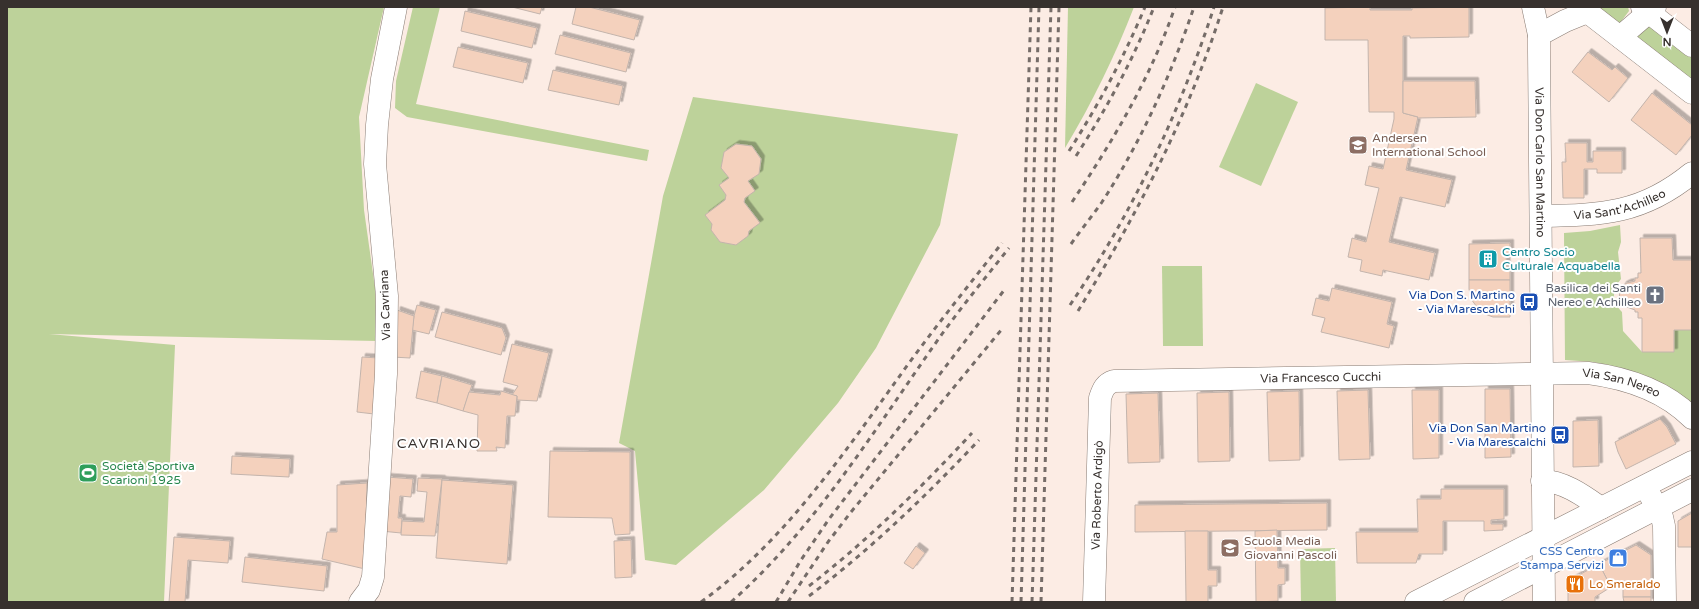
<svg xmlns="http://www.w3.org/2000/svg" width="1699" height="609" font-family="'Varela Round',sans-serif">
	<defs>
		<filter id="shadow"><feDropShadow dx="3.5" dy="-3.5" stdDeviation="0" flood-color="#0004"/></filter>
	</defs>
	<rect width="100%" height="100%" fill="#fcece4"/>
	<!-- green -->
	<g fill="#bdd29a">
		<polygon points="7,7 384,7 359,117 364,210 375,288 377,341 49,334 175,345 164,602 7,602"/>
		<polygon points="413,7 440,7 416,104 649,150 647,161 407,117 395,108 396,81"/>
		<path d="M1068 7H1134C1115 56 1092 103 1065 148Z"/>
		<polygon points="1591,7 1628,7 1629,11 1620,23"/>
		<polygon points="1645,22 1692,56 1692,85 1635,41 1635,33"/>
		<polygon points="1256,83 1298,102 1261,186 1219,167"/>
		<polygon points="693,97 958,134 940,225 876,348 838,403 764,490 676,565 645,560 635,451 619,443 663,196"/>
		<path d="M1620 225 1621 242 1618 252 1621 279C1611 290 1612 302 1622 312L1623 331 1642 352 1674 330H1692V405L1627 370 1594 362 1565 360 1564 233 1590 231Z"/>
		<polygon points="1162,266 1202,266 1203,346 1163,346"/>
		<polygon points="1335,548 1336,602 1301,602 1300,549"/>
	</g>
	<!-- building -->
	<g fill="#f4d1bd" stroke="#c3b4ac" filter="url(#shadow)">
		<polygon points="512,7 542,7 540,14"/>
		<polygon points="576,7 589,7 640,20 634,40 572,24"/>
		<polygon points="1370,7 1370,10 1412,10 1412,8 1469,7 1469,37 1410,38 1410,36 1403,36 1403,113 1418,117 1406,170 1452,180 1445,207 1400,197 1389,242 1435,253 1429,280 1383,270 1382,276 1360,271 1362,260 1348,257 1352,238 1366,242 1379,188 1365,185 1369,166 1383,169 1394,119 1394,112 1369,112 1368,40 1325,40 1325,8"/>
		<polygon points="465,11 537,28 532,48 461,31"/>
		<polygon points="560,35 631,53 626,72 555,54"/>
		<polygon points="458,47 528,63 523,83 453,67"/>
		<polygon points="1588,52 1612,70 1615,67 1628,78 1609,102 1572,72"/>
		<polygon points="553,70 623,86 619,105 548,90"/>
		<polygon points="1403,81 1475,81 1476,117 1417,118 1418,117 1403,113"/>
		<polygon points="1652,93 1692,125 1692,135 1676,155 1631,120"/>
		<polygon points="1565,143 1587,143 1587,162 1593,162 1593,151 1622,151 1622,173 1597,173 1597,169 1584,169 1584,198 1563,198 1562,162 1566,162"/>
		<polygon points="736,144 752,146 761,159 759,174 748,181 755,191 745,198 744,202 760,223 749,231 748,236 736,245 720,242 711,230 712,224 705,215 725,200 726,195 719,185 729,178 721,168 724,152"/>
		<polygon points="1640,238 1672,238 1673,260 1692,260 1692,330 1674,330 1674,352 1642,352 1642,318 1638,318 1638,312 1635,312 1635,310 1624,306 1619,299 1620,291 1623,285 1627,283 1635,281 1635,278 1638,278 1638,273 1641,273"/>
		<polygon points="1510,243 1510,256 1506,256 1507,268 1510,268 1510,280 1469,280 1469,244"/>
		<polygon points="1469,280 1510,280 1510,317 1493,317 1485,314 1477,307 1471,299 1469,289"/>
		<polygon points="1332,288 1392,302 1387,324 1394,326 1389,348 1321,332 1325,318 1312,315 1316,298 1329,301"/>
		<polygon points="417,305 436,310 429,334 412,330 414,316"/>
		<polygon points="397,310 414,316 410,358 392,357"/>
		<polygon points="442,312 502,328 506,338 501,355 435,337"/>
		<polygon points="512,344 549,353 537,401 517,400 517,396 512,395 518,386 503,382"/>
		<polygon points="362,357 379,358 374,414 357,412"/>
		<polygon points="421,371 442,376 437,403 416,398"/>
		<polygon points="442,376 472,385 463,411 437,403"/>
		<polygon points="1485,389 1510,389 1511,457 1485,458"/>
		<polygon points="1368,390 1370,459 1339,460 1337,391"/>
		<polygon points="1412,390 1439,390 1439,458 1413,459"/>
		<polygon points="501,391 517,396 515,416 507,416 505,448 496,447 497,451 477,451 478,415 463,411 469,392 500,395"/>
		<polygon points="1299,391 1300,460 1269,461 1267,392"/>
		<polygon points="1229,392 1230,461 1198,462 1197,393"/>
		<polygon points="1158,393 1160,462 1128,463 1126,394"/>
		<polygon points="1660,419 1667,427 1676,444 1626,469 1618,452 1615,442"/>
		<polygon points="1598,420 1599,466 1573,467 1573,421"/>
		<polygon points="550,451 630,452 630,534 615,535 612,518 548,517"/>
		<polygon points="232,456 290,459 289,477 231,474"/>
		<polygon points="387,477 413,479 411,497 400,496 398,518 402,518 401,533 381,531"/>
		<polygon points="418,478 442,479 435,536 401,535 402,521 424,522 427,492 417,491"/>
		<polygon points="442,480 513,485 507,564 436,558"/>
		<polygon points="367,483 365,569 322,559 327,532 337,532 337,485"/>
		<polygon points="1441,489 1504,489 1504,519 1491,520 1491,524 1503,524 1503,530 1484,531 1484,521 1443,521 1443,554 1419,554 1416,563 1357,563 1356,532 1418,532 1417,499 1441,499"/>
		<polygon points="1327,503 1327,530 1135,532 1135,505"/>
		<polygon points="1692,513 1692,547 1678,547 1678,521"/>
		<polygon points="1277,530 1278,568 1285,568 1285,584 1278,585 1278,601 1256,602 1255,531"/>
		<polygon points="1185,531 1208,531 1208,570 1217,570 1217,586 1208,586 1208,602 1186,602"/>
		<polygon points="174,537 230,541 228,563 188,560 185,602 169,602"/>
		<polygon points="631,540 632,577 615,578 614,541"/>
		<polygon points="1636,545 1651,555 1651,597 1623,597 1623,581 1611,587 1599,564"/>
		<polygon points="916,546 925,553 913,569 904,563"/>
		<polygon points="245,557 327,566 324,591 242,582"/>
		<polygon points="1599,564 1611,587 1595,597 1595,602 1568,602 1568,581"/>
		<polygon points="1623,597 1651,597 1651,602 1624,602"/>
	</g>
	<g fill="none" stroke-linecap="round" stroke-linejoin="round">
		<!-- minor casing -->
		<g stroke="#897c74" stroke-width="23">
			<g id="minor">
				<path id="s1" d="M1533 7 1539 35V51L1544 602"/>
				<polyline points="1581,7 1692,93"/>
				<polyline points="1642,7 1692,46"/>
				<polyline points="1539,35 1565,21 1587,12"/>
				<polyline points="1620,37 1655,7"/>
				<path id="s2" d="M1541 216C1602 215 1642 214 1692 173"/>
				<path d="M1542 481C1564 481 1584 496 1601 508"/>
				<polyline points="1650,495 1662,517 1664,526 1665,602"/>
				<polyline points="360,602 369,590 373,577 386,374 387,296 375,164 377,125 382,79 396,7"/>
				<path id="s3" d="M1094 602 1100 398C1103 389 1105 384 1114 381L1588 373C1627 378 1664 390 1692 418"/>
				<polyline points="1416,602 1692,462"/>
				<polyline points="1475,602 1692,490"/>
			</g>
		</g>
		<!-- minor -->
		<use href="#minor" stroke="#fff" stroke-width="22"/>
		<!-- rail -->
		<g stroke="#756c68" stroke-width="3" stroke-dasharray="5 5" stroke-linecap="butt">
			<path d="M1069 151C1099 104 1123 59 1145 7"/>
			<path d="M1076 156C1107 108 1133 60 1154 7"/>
			<path d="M1072 202C1113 141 1151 77 1175 7"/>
			<path d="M1071 244C1081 230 1092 216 1102 202 1141 142 1171 75 1194 7"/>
			<path d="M1070 305C1132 214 1180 112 1214 7"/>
			<path d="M1078 311C1137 214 1188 117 1223 7"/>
			<path d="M809 586C868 540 921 488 972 433"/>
			<path d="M809 596C871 549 926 496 979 440"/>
			<path d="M701 602C785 541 844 453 904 370 935 327 969 285 1002 243"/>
			<path d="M731 602C817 526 876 427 942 334 963 305 986 277 1009 248"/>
			<polyline points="776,602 801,560 829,519 1005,289"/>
			<polyline points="788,602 828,542 851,512 1002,329"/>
			<polyline points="1012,602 1031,7"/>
			<polyline points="1021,602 1039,7"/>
			<polyline points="1032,602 1051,7"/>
			<polyline points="1041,602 1059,7"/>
		</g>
	</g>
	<!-- icons -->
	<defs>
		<g id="school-square" transform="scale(1)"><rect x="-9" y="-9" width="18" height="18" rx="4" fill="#8d6e63" stroke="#fff"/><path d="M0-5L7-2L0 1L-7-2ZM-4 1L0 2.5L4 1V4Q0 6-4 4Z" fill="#fff"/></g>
		<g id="building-square" transform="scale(1)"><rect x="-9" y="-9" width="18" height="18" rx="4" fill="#0f9aa8" stroke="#fff"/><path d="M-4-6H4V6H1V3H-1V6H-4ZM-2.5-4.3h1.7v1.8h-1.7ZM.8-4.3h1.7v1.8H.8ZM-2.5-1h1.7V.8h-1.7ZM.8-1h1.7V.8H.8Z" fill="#fff"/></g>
		<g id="church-square" transform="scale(1)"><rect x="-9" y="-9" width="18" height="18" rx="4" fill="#6b7280" stroke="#fff"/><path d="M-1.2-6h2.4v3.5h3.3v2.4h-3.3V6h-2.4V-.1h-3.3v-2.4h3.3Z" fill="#fff"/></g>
		<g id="bus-square" transform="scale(1)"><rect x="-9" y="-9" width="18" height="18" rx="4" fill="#1a4fb4" stroke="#fff"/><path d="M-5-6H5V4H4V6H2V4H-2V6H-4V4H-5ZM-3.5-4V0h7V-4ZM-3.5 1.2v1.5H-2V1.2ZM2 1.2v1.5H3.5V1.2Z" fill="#fff"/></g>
		<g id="stadium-square" transform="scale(1)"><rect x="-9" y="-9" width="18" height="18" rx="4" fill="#2e9e5b" stroke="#fff"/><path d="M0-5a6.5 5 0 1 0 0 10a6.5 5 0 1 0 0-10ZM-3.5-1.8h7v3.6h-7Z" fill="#fff"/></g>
		<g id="shop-square" transform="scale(1)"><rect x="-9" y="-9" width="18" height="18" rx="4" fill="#3f7fe0" stroke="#fff"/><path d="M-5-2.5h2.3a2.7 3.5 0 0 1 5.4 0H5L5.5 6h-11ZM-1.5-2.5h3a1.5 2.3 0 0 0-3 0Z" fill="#fff"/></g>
		<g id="restaurant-square" transform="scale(1)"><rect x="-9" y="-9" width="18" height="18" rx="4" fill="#e8710a" stroke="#fff"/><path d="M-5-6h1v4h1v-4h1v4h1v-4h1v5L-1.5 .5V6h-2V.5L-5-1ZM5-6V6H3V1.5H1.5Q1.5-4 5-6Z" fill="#fff"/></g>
	</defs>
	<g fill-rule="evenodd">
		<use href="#school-square" x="1358" y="145"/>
		<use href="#building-square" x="1488" y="259"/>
		<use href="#church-square" x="1655" y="295"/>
		<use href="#bus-square" x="1529" y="302"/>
		<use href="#bus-square" x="1560" y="435"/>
		<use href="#stadium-square" x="88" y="473"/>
		<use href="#school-square" x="1230" y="548"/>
		<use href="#shop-square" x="1618" y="558"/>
		<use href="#restaurant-square" x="1575" y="584"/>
	</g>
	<g text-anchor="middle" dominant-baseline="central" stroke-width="4" stroke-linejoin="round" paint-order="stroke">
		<!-- education labels -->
		<g font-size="12" fill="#785e54" stroke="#fff" text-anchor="start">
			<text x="1372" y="138">Andersen<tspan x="1372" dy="14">International School</tspan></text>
			<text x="1244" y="541">Scuola Media<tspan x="1244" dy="14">Giovanni Pascoli</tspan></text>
		</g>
		<!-- street labels -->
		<g font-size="12" fill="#37312e" stroke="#fff">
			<text stroke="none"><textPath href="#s1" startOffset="156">Via Don Carlo San Martino</textPath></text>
			<text stroke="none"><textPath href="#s2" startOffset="80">Via Sant'Achilleo</textPath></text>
			<text transform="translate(385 305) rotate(-92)">Via Cavriana</text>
			<text stroke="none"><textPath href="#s3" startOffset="434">Via Francesco Cucchi</textPath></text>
			<text stroke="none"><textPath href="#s3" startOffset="736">Via San Nereo</textPath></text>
			<text stroke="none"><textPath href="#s3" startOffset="107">Via Roberto Ardigò</textPath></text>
		</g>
		<!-- culture labels -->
		<g font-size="12" fill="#0d838f" stroke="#fff" text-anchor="start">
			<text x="1502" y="252">Centro Socio<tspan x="1502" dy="14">Culturale Acquabella</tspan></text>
		</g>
		<!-- worship labels -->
		<g font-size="12" fill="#5b616d" stroke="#fff" text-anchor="end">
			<text x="1641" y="288">Basilica dei Santi<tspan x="1641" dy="14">Nereo e Achilleo</tspan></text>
		</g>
		<!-- transit labels -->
		<g font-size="12" fill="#164399" stroke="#fff" text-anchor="end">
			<text x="1515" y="295">Via Don S. Martino<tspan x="1515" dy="14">- Via Marescalchi</tspan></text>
			<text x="1546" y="428">Via Don San Martino<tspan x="1546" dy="14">- Via Marescalchi</tspan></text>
		</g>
		<!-- leisure labels -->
		<g font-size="12" fill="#27864d" stroke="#fff" text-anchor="start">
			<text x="102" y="466">Società Sportiva<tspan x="102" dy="14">Scarioni 1925</tspan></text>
		</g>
		<!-- shop labels -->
		<g font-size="12" fill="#366cbe" stroke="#fff" text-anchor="end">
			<text x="1604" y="551">CSS Centro<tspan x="1604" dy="14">Stampa Servizi</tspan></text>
		</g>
		<!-- food labels -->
		<g font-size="12" fill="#c56008" stroke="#fff" text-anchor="start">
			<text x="1589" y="584">Lo Smeraldo</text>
		</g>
		<!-- quarter labels -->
		<g font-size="14" letter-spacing="1" fill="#37312e" stroke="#fff">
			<text x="439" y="443">CAVRIANO</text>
		</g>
	</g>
	<!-- border -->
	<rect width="1699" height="609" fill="none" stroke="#37312e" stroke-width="16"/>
	<!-- north arrow -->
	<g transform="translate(1667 32) rotate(180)" stroke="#ffffff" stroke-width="3" paint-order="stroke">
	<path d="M0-3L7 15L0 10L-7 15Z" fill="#37312e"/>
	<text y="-6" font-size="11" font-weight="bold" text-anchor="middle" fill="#37312e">N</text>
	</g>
</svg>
